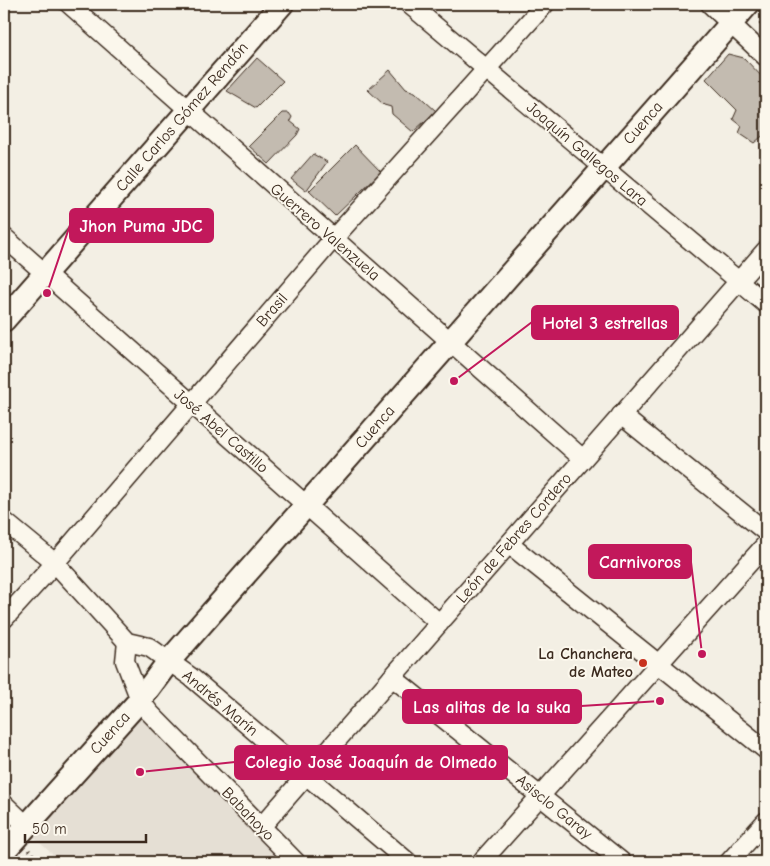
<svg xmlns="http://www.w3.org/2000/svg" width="770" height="866" font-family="'Comic Neue',sans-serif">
	<rect width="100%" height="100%" fill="#f3efe4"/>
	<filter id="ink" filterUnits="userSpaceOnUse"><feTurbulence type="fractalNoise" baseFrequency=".02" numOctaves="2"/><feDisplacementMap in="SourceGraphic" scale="10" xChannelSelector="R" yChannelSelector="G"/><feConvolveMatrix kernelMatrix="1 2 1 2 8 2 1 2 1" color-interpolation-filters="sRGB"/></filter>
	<g filter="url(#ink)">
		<!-- built -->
		<polygon fill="#e5dfd4" points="137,713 290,862 61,862 27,831"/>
		<!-- building -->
		<g fill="#c3bbb0" stroke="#3b2a1e">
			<polygon points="766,16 766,31 759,24"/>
			<polygon points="728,54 744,58 766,81 766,133 754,143 739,133 742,126 733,119 737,110 706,79"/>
			<polygon points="257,58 283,81 256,108 227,91"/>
			<polygon points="390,70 406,89 415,92 436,111 413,132 392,114 391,107 384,105 368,90"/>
			<polygon points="282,113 289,113 292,117 290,121 300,129 297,135 269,164 249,146"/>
			<polygon points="355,145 381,172 335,216 309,191"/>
			<polygon points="313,154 327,162 306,191 291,179"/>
		</g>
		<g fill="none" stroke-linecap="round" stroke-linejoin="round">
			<!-- minor casing -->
			<g stroke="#3b2a1e" stroke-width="21">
				<g id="minor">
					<polyline points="69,4 583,459"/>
					<polyline points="409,4 766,304"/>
					<polyline points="710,4 766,57"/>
					<polyline points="4,237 439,623"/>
					<polyline points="621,415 766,532"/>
					<polyline points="4,521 55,563 127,642 149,647 191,677 408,862"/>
					<polyline points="509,544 766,750"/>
					<polyline points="4,619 55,563 333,239 545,4"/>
					<polyline points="127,642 125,661 140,700 149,712 296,862"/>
					<polyline points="392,677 622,862"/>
					<polyline points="4,804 26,825"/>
					<polyline points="261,827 766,250"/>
					<polyline points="481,862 766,544"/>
					<polyline points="729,862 766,821"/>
				</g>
			</g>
			<!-- major casing -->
			<g stroke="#3b2a1e" stroke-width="26">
				<g id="major">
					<polyline points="4,320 282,4"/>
					<polyline points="4,851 140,700 169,661 748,4"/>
				</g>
			</g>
			<!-- path -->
			<polyline stroke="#3b2a1e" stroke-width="3" stroke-dasharray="1 4" stroke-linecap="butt" points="29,850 40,862"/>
			<!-- minor -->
			<use href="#minor" stroke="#fbf7ec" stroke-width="18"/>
			<!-- major -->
			<use href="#major" stroke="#fbf7ec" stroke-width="22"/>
		</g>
	</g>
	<!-- markers -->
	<circle fill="#c8321e" stroke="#fbf7ec" stroke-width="2" cx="643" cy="663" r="5"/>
	<g text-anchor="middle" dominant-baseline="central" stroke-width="4" stroke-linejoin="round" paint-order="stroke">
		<!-- street labels -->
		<g font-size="16" fill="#3b2a1e" stroke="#fbf7ec">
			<text transform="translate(182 117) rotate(-49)">Calle Carlos Gómez Rendón</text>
			<text transform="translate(643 123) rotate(-49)">Cuenca</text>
			<text transform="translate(587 154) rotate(40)">Joaquín Gallegos Lara</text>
			<text transform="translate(325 232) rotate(41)">Guerrero Valenzuela</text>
			<text transform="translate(272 310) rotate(-49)">Brasil</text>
			<text transform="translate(375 427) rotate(-49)">Cuenca</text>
			<text transform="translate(221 431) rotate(41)">José Abel Castillo</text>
			<text transform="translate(514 538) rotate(-49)">León de Febres Cordero</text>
			<text transform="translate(220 703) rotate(40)">Andrés Marín</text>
			<text transform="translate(110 733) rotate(-48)">Cuenca</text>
			<text transform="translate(554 807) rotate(39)">Asisclo Garay</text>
			<text transform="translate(248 814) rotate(46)">Babahoyo</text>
		</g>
		<!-- poi labels -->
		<g font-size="16" font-weight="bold" fill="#3b2a1e" stroke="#fbf7ec" text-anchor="end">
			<text x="633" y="654">La Chanchera<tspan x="633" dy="18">de Mateo</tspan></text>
		</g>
	</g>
	<!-- callouts -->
	<path fill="none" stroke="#c2185b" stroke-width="2" d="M47 293L70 225M454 381L532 322M702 654L691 562M660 701L581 706M140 772L235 762"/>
	<g fill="#c2185b" stroke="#fbf7ec" stroke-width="2">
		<circle cx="47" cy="293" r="5"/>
		<circle cx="454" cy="381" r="5"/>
		<circle cx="702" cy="654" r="5"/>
		<circle cx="660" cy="701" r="5"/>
		<circle cx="140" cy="772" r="5"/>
	</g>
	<g fill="#c2185b" stroke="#c2185b" stroke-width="2">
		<rect x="70" y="209" width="143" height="33" rx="5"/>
		<rect x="532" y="306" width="146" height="33" rx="5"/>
		<rect x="589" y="545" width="102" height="33" rx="5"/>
		<rect x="403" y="690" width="178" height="33" rx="5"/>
		<rect x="235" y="746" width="272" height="33" rx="5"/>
	</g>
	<g font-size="18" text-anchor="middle" font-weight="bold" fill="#fff">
		<text x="141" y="232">Jhon Puma JDC</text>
		<text x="605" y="329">Hotel 3 estrellas</text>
		<text x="640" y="568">Carnivoros</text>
		<text x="492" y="713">Las alitas de la suka</text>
		<text x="371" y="768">Colegio José Joaquín de Olmedo</text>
	</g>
	<!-- margin -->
	<rect width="770" height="866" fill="none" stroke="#fbf7ec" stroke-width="20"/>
	<rect x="10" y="10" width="750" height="846" fill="none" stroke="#3b2a1e" stroke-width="2" filter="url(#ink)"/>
	<!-- scale -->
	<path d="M25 834v8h121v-8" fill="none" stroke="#3b2a1e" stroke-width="2.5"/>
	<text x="32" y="834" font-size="15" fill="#3b2a1e" stroke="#fbf7ec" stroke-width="4" paint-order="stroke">50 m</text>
</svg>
